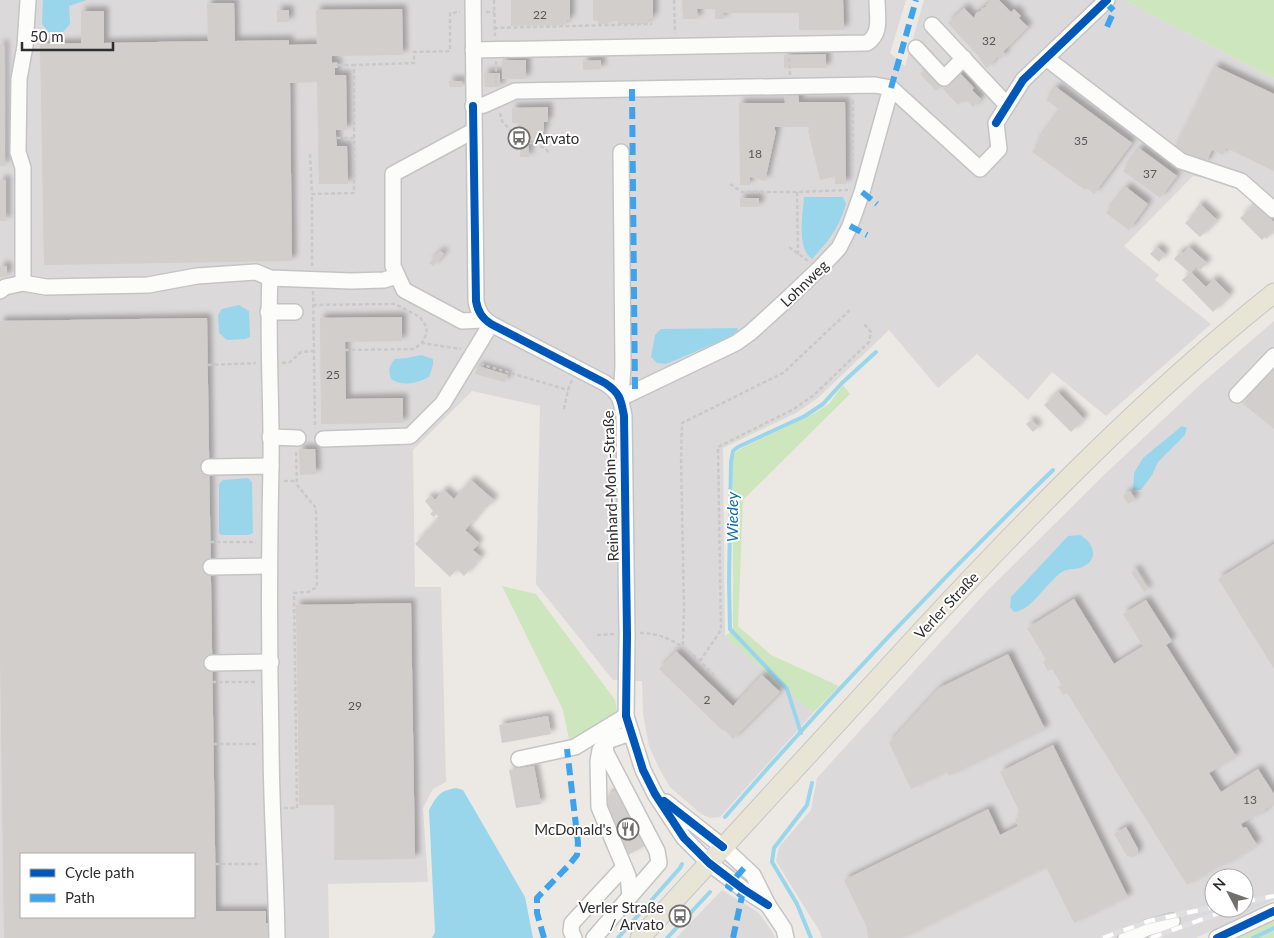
<svg xmlns="http://www.w3.org/2000/svg" width="1274" height="938" font-family="Lato,sans-serif">
	<defs>
		<filter id="shadow"><feDropShadow dx="4.5" dy="-4.5" stdDeviation="2.5" flood-color="#0004"/></filter>
	</defs>
	<rect width="100%" height="100%" fill="#ece8e4"/>
	<!-- industrial -->
	<g fill="#dcd9db" fill-rule="evenodd">
		<path d="M0 0H906L890 53 905 66 924 0H1124L1274 79V203L1238 184 1193 176 1124 246 1159 275 1155 280 1211 324 1106 416 1052 372 1028 400 977 354 938 388 889 330 818 398 796 413 723 448 725 636 813 713 720 817 710 818 701 814 670 787 659 768 649 746 643 714 642 681 613 680 536 584 540 406 472 391 413 450 415 587H441L446 782 433 789 423 808 428 882 328 884 329 938H0ZM21 854H194V917H21Z"/>
		<path d="M1274 321V900L1196 938H822L820 932 776 861 779 847 811 810 817 778 987 591 1104 475 1201 384ZM1214 878H1244V908H1214Z"/>
		<polygon points="722,890 759,913 773,933 775,938 676,938"/>
	</g>
	<!-- green -->
	<g fill="#cee6be">
		<polygon points="1124,0 1274,0 1274,79"/>
		<polygon points="843,385 850,394 743,500 738,626 771,655 839,686 813,713 725,636 733,630 733,460 735,453 740,449 815,413 829,404"/>
		<polygon points="502,586 536,594 615,700 620,726 572,754 563,710"/>
		<polygon points="1274,920 1274,938 1238,938"/>
	</g>
	<!-- water -->
	<g fill="#99d6ec">
		<polygon points="43,0 87,0 69,6 70,24 63,32 48,32 42,24"/>
		<path d="M804 197H843L846 204C838 230 830 239 812 259 796 247 803 215 804 197Z"/>
		<polygon points="239,305 249,311 250,337 245,339 227,340 219,333 218,315 222,309"/>
		<polygon points="737,328 738,331 728,338 666,364 657,363 651,357 655,335 661,329"/>
		<path d="M421 355 433 359V365L429 377C417 383 403 387 391 379 388 370 389 366 395 359L407 358Z"/>
		<polygon points="1182,426 1187,428 1185,435 1158,462 1152,475 1141,490 1133,490 1134,473 1143,458"/>
		<polygon points="248,478 252,482 253,533 248,535 222,535 219,533 219,484 223,480"/>
		<path d="M1080 535C1091 541 1100 556 1086 565 1079 570 1071 568 1064 571 1059 573 1055 578 1052 581 1041 591 1029 611 1014 612L1010 607 1011 597 1068 536Z"/>
		<path d="M456 788 463 790 525 897 533 938H432L435 932 429 810C437 796 439 791 456 788Z"/>
	</g>
	<g fill="none" stroke-linecap="round" stroke-linejoin="round">
		<!-- stream -->
		<g stroke="#99d6ec" stroke-width="4">
			<polyline points="801,733 787,689 730,629 729,582 731,462 733,451 738,447 805,416 823,404 842,383 876,352"/>
			<path d="M725 817C829 697 939 581 1053 470"/>
			<polyline points="618,938 680,868 682,864"/>
			<polyline points="667,938 710,892"/>
			<polyline points="811,938 797,904 772,862 774,848 807,805 812,783"/>
			<polyline points="1253,938 1274,928"/>
		</g>
	</g>
	<!-- building -->
	<g fill="#d1cecb" fill-rule="evenodd" filter="url(#shadow)">
		<polygon points="511,0 570,0 570,20 567,20 565,25 511,26"/>
		<polygon points="593,0 653,0 653,18 648,20 648,24 618,24 618,21 608,21 608,24 598,24 598,21 593,20"/>
		<polygon points="682,0 843,0 844,30 799,30 799,13 723,13 724,19 715,19 715,9 697,9 698,19 683,19"/>
		<polygon points="990,0 999,0 1011,12 1014,9 1021,16 1019,18 1028,27 1003,52 1005,54 1000,59 998,56 987,68 980,60 981,59 948,23 964,8 974,18 976,13 981,11 981,9 986,7 986,4 988,4"/>
		<polygon points="207,3 234,3 235,41 289,40 289,45 317,44 316,10 402,9 403,55 332,56 332,63 337,62 338,68 335,68 335,75 346,75 347,130 336,130 336,135 337,146 347,146 348,184 319,184 317,82 290,83 292,261 44,265 40,44 81,43 81,11 104,11 104,43 208,41"/>
		<rect x="277" y="10" width="12" height="12"/>
		<polygon points="0,44 4,44 5,166 0,166"/>
		<polygon points="826,54 826,68 784,68 784,55"/>
		<rect x="502" y="60" width="24" height="19"/>
		<polygon points="601,60 601,69 583,70 583,61"/>
		<polygon points="1215,66 1274,94 1274,171 1226,148 1223,155 1212,150 1205,164 1174,149"/>
		<polygon points="927,67 943,84 936,91 920,74"/>
		<polygon points="959,72 974,88 972,90 981,99 973,107 965,99 958,105 943,89"/>
		<polygon points="484,73 500,73 500,87 485,87"/>
		<rect x="449" y="81" width="13" height="6"/>
		<polygon points="1056,87 1132,143 1094,194 1087,188 1085,190 1032,152 1038,144 1036,143 1060,110 1046,100"/>
		<polygon points="784,92 798,92 799,102 845,102 846,184 835,184 835,176 820,180 808,130 809,130 809,127 775,127 775,130 776,131 765,181 750,177 750,185 740,185 739,103 785,103"/>
		<polygon points="548,107 548,122 544,122 544,132 541,132 542,141 528,141 529,157 520,157 522,133 518,133 518,123 512,123 512,108"/>
		<polygon points="1139,148 1177,176 1160,198 1123,171"/>
		<rect x="0" y="180" width="6" height="41"/>
		<polygon points="1126,187 1148,204 1129,230 1106,213"/>
		<rect x="740" y="198" width="19" height="9"/>
		<polygon points="1256,203 1274,222 1274,231 1266,239 1265,237 1262,240 1240,218"/>
		<polygon points="1200,204 1217,220 1200,237 1185,223 1197,211 1195,209"/>
		<polygon points="1157,247 1165,254 1159,262 1150,254"/>
		<polygon points="1189,247 1207,263 1200,270 1196,266 1191,272 1206,287 1214,279 1230,295 1213,312 1182,280 1190,273 1174,259 1181,251 1183,253"/>
		<polygon points="440,251 444,254 433,266 429,263"/>
		<rect x="0" y="266" width="7" height="11"/>
		<polygon points="402,317 402,341 345,342 346,399 403,398 403,423 321,424 320,318"/>
		<path d="M207 318 216 911H266V923H271V938H4L0 652V321ZM21 854H194V917H21Z"/>
		<polygon points="1274,364 1274,429 1243,404"/>
		<polygon points="478,366 508,375 505,382 475,374"/>
		<polygon points="1058,392 1084,419 1071,432 1044,405"/>
		<polygon points="1031,420 1038,427 1033,432 1026,424"/>
		<polygon points="299,449 315,449 316,474 300,475"/>
		<polygon points="471,480 494,500 486,508 485,506 465,530 479,543 473,550 481,557 464,576 457,569 450,577 415,544 438,519 441,519 436,514 434,517 430,514 433,511 425,501 430,496 435,500 444,490 454,499"/>
		<polygon points="1130,491 1135,499 1128,504 1123,496"/>
		<polygon points="1274,544 1274,669 1218,579"/>
		<polygon points="1136,569 1148,590 1144,592 1131,572"/>
		<polygon points="1074,599 1114,664 1143,646 1123,614 1146,600 1172,641 1166,645 1236,756 1209,773 1221,792 1258,769 1274,794 1274,803 1264,810 1265,811 1256,817 1255,815 1241,824 1243,828 1246,827 1257,845 1221,867 1220,865 1187,885 1067,693 1063,695 1058,687 1062,685 1052,669 1048,671 1043,662 1046,660 1027,628"/>
		<polygon points="411,603 415,859 334,860 334,805 299,805 296,605"/>
		<polygon points="676,651 733,706 762,675 780,692 733,739 724,730 723,731 659,669"/>
		<polygon points="1008,654 1045,729 949,776 947,772 911,789 889,743 939,688"/>
		<polygon points="548,716 551,734 502,743 499,725"/>
		<polygon points="1053,745 1128,897 1074,923 1046,867 903,938 868,938 867,928 844,880 988,809 1000,835 1018,826 1015,819 1021,815 1000,772"/>
		<polygon points="534,766 541,804 516,808 509,770"/>
		<polygon points="617,790 624,803 626,802 650,843 628,855 606,805 606,796"/>
		<polygon points="1126,827 1138,849 1137,855 1133,857 1127,856 1114,834"/>
	</g>
	<g fill="none" stroke-linecap="round" stroke-linejoin="round">
		<!-- minor casing -->
		<g stroke="#c5c4c5" stroke-width="18">
			<g id="minor">
				<path d="M473 0 476 301C478 312 482 318 491 324L605 383C620 393 621 399 624 416L627 634 626 716 643 770 655 794 684 838 709 863 743 889 768 905"/>
				<polyline points="932,25 1007,105"/>
				<polyline points="916,48 944,78 964,58"/>
				<path d="M473 50 867 43C882 33 877 17 877 0"/>
				<polyline points="1046,58 1181,161 1241,181 1274,210"/>
				<polyline points="473,106 484,105 515,91 875,85 891,88 980,169 999,149 996,123 1023,80 1107,0"/>
				<polyline points="473,131 393,174 393,266 404,290 462,321 484,320"/>
				<path d="M270 278C267 341 272 404 271 467 269 558 269 650 271 742 271 807 276 873 277 938"/>
				<polyline points="23,283 23,168 18,152 19,79 25,46 28,0"/>
				<polyline points="0,291 5,287 23,283 46,287 148,285 197,276 256,272 270,278 351,281 384,280 397,276"/>
				<polyline points="268,312 295,312"/>
				<polyline points="1237,395 1274,356"/>
				<polyline points="621,398 736,343 750,333 783,303 819,269 839,248 850,226 862,192 891,88"/>
				<polyline points="621,398 623,366 621,152"/>
				<polyline points="270,437 298,438"/>
				<polyline points="323,439 410,436 443,403 491,324"/>
				<polyline points="209,467 271,466"/>
				<polyline points="211,567 269,566"/>
				<polyline points="212,663 271,662"/>
				<polyline points="519,759 575,747 626,716"/>
				<polyline points="666,802 723,847 753,875 768,905 784,929 786,938"/>
				<polyline points="630,896 628,876 599,807 598,761 600,750 605,744 610,740 631,733"/>
				<polyline points="574,938 571,931 572,923 624,867"/>
				<polyline points="594,938 659,863 657,851 606,753 605,744"/>
				<polyline points="1126,938 1147,928 1172,921"/>
				<polyline points="1217,938 1274,911"/>
			</g>
		</g>
		<!-- major casing -->
		<g stroke="#c6c5c4" stroke-width="21">
			<path id="major" d="M640 938C733 838 824 736 917 636 1029 515 1145 396 1274 293"/>
		</g>
		<!-- path -->
		<g stroke="#c9c9c8" stroke-width="2.5" stroke-dasharray="4 2.5" stroke-linecap="butt">
			<polyline points="494,0 495,36"/>
			<polyline points="674,0 675,33"/>
			<polyline points="486,12 494,12"/>
			<polyline points="494,28 652,24"/>
			<polyline points="789,58 790,75"/>
			<polyline points="496,61 496,86"/>
			<polyline points="338,65 354,65"/>
			<polyline points="500,113 502,121 521,142"/>
			<polyline points="337,138 354,138"/>
			<polyline points="528,142 545,148 549,153"/>
			<polyline points="310,154 312,194"/>
			<polyline points="852,176 853,99"/>
			<polyline points="730,184 742,192 797,192 848,190"/>
			<polyline points="797,192 798,255"/>
			<polyline points="789,247 808,261"/>
			<polyline points="312,266 312,194 354,193 354,65 414,63 414,52 450,51 450,13 460,12"/>
			<polyline points="313,291 315,428"/>
			<polyline points="313,305 395,304 420,317 426,326 427,333 422,343"/>
			<polyline points="345,350 414,349 422,343 461,349"/>
			<polyline points="282,363 290,362 301,352 314,351"/>
			<polyline points="480,364 568,390"/>
			<polyline points="208,365 256,363"/>
			<polyline points="564,409 568,390 572,380"/>
			<polyline points="284,481 297,481"/>
			<polyline points="210,542 256,542"/>
			<path d="M640 633C672 633 692 653 714 675"/>
			<polyline points="597,635 615,634"/>
			<polyline points="683,645 684,608 681,460 682,423 783,373 850,310"/>
			<polyline points="700,661 721,630 718,447 794,409 814,395 869,342 871,332 864,324"/>
			<polyline points="212,682 256,682"/>
			<polyline points="213,744 259,744"/>
			<polyline points="284,808 297,808 294,593 308,592 317,587 316,508 297,485 296,451"/>
			<polyline points="215,864 261,864"/>
		</g>
		<!-- minor -->
		<use href="#minor" stroke="#fcfcfb" stroke-width="15"/>
		<!-- major -->
		<use href="#major" stroke="#e8e4d6" stroke-width="19"/>
		<!-- rail casing -->
		<g stroke="#dfdfe1" stroke-width="5.5">
			<g id="rail">
				<polyline points="1244,902 1274,896"/>
				<polyline points="1103,938 1149,921 1214,907"/>
				<polyline points="1151,938 1222,912"/>
			</g>
		</g>
		<!-- rail -->
		<use href="#rail" stroke="#fff" stroke-width="4" stroke-dasharray="11" stroke-linecap="butt"/>
		<!-- quiet -->
		<g stroke="#3ea3eb" stroke-width="6" stroke-dasharray="12 6" stroke-linecap="butt">
			<polyline points="1105,2 1114,11 1106,29"/>
			<polyline points="891,88 916,0"/>
			<polyline points="632,89 635,391"/>
			<polyline points="862,192 877,204"/>
			<polyline points="850,226 867,235"/>
			<polyline points="544,938 537,913 537,898 569,865 577,855 578,843 567,749"/>
			<polyline points="733,938 742,896 728,886 745,867"/>
		</g>
		<!-- cycleway casing -->
		<g stroke="#fff" stroke-width="11">
			<g id="cycleway">
				<path d="M473 106 476 301C478 312 482 318 491 324L605 383C620 393 621 399 624 416L627 634 626 716 643 770 655 794 684 838 709 863 743 889 768 905"/>
				<polyline points="996,123 1023,80 1107,0"/>
				<polyline points="664,801 723,847"/>
				<polyline points="1217,938 1274,911"/>
			</g>
		</g>
		<!-- cycleway -->
		<use href="#cycleway" stroke="#0057b8" stroke-width="8"/>
	</g>
	<!-- icons -->
	<defs>
		<g id="bus-ring" transform="scale(1.125)"><circle r="9.5" fill="#fff" stroke="#706f6e" stroke-width="1.5"/><path d="M-5-6H5V4H4V6H2V4H-2V6H-4V4H-5ZM-3.5-4V0h7V-4ZM-3.5 1.2v1.5H-2V1.2ZM2 1.2v1.5H3.5V1.2Z" fill="#706f6e"/></g>
		<g id="restaurant-ring" transform="scale(1.125)"><circle r="9.5" fill="#fff" stroke="#706f6e" stroke-width="1.5"/><path d="M-5-6h1v4h1v-4h1v4h1v-4h1v5L-1.5 .5V6h-2V.5L-5-1ZM5-6V6H3V1.5H1.5Q1.5-4 5-6Z" fill="#706f6e"/></g>
	</defs>
	<g fill-rule="evenodd">
		<use href="#bus-ring" x="519" y="138"/>
		<use href="#restaurant-ring" x="628" y="829"/>
		<use href="#bus-ring" x="680" y="916"/>
	</g>
	<g text-anchor="middle" dominant-baseline="central" stroke-width="4" stroke-linejoin="round" paint-order="stroke">
		<!-- number labels -->
		<g font-size="12" fill="#585857">
			<text x="540" y="14">22</text>
			<text x="989" y="40">32</text>
			<text x="1081" y="140">35</text>
			<text x="755" y="153">18</text>
			<text x="1150" y="173">37</text>
			<text x="333" y="374">25</text>
			<text x="707" y="699">2</text>
			<text x="355" y="705">29</text>
			<text x="1250" y="799">13</text>
		</g>
		<!-- poi labels -->
		<g font-size="15" fill="#2e2e2e" stroke="#fff" text-anchor="end">
			<text x="535" y="138" text-anchor="start">Arvato</text>
			<text x="612" y="829">McDonald's</text>
			<text x="664" y="907">Verler Straße<tspan x="664" dy="17">/ Arvato</tspan></text>
		</g>
		<!-- street labels -->
		<g font-size="15" fill="#2e2e2e" stroke="#fff">
			<text transform="translate(804 283) rotate(-44)">Lohnweg</text>
			<text transform="translate(610 486) rotate(-92)">Reinhard-Mohn-Straße</text>
			<text transform="translate(946 605) rotate(-47)">Verler Straße</text>
		</g>
		<!-- water labels -->
		<g font-size="16" font-style="italic" fill="#0d6fa3" stroke="#fff">
			<text transform="translate(731 517) rotate(-90)">Wiedey</text>
		</g>
	</g>
	<!-- legend -->
	<rect x="20" y="853" width="175" height="65" fill="#ffffff" stroke="#ababab"/>
	<rect x="30" y="869" width="25" height="8" fill="#0057b8" stroke="#ababab"/>
	<text x="65" y="878" font-size="15" fill="#2e2e2e">Cycle path</text>
	<rect x="30" y="894" width="25" height="8" fill="#3ea3eb" stroke="#ababab"/>
	<text x="65" y="903" font-size="15" fill="#2e2e2e">Path</text>
	<!-- north arrow -->
	<g transform="translate(1229 893) rotate(311)"><circle r="24" fill="#ffffff" stroke="#ababab"/>
	<path d="M0-4L9 19L0 12L-9 19Z" fill="#706f6e"/>
	<text y="-8" font-size="14" font-weight="bold" text-anchor="middle" fill="#2e2e2e">N</text>
	</g>
	<!-- scale -->
	<path d="M22 42v8h91v-8" fill="none" stroke="#2e2e2e" stroke-width="2.5"/>
	<text x="30" y="42" font-size="15" fill="#2e2e2e" stroke="#ffffff" stroke-width="4" paint-order="stroke">50 m</text>
</svg>
